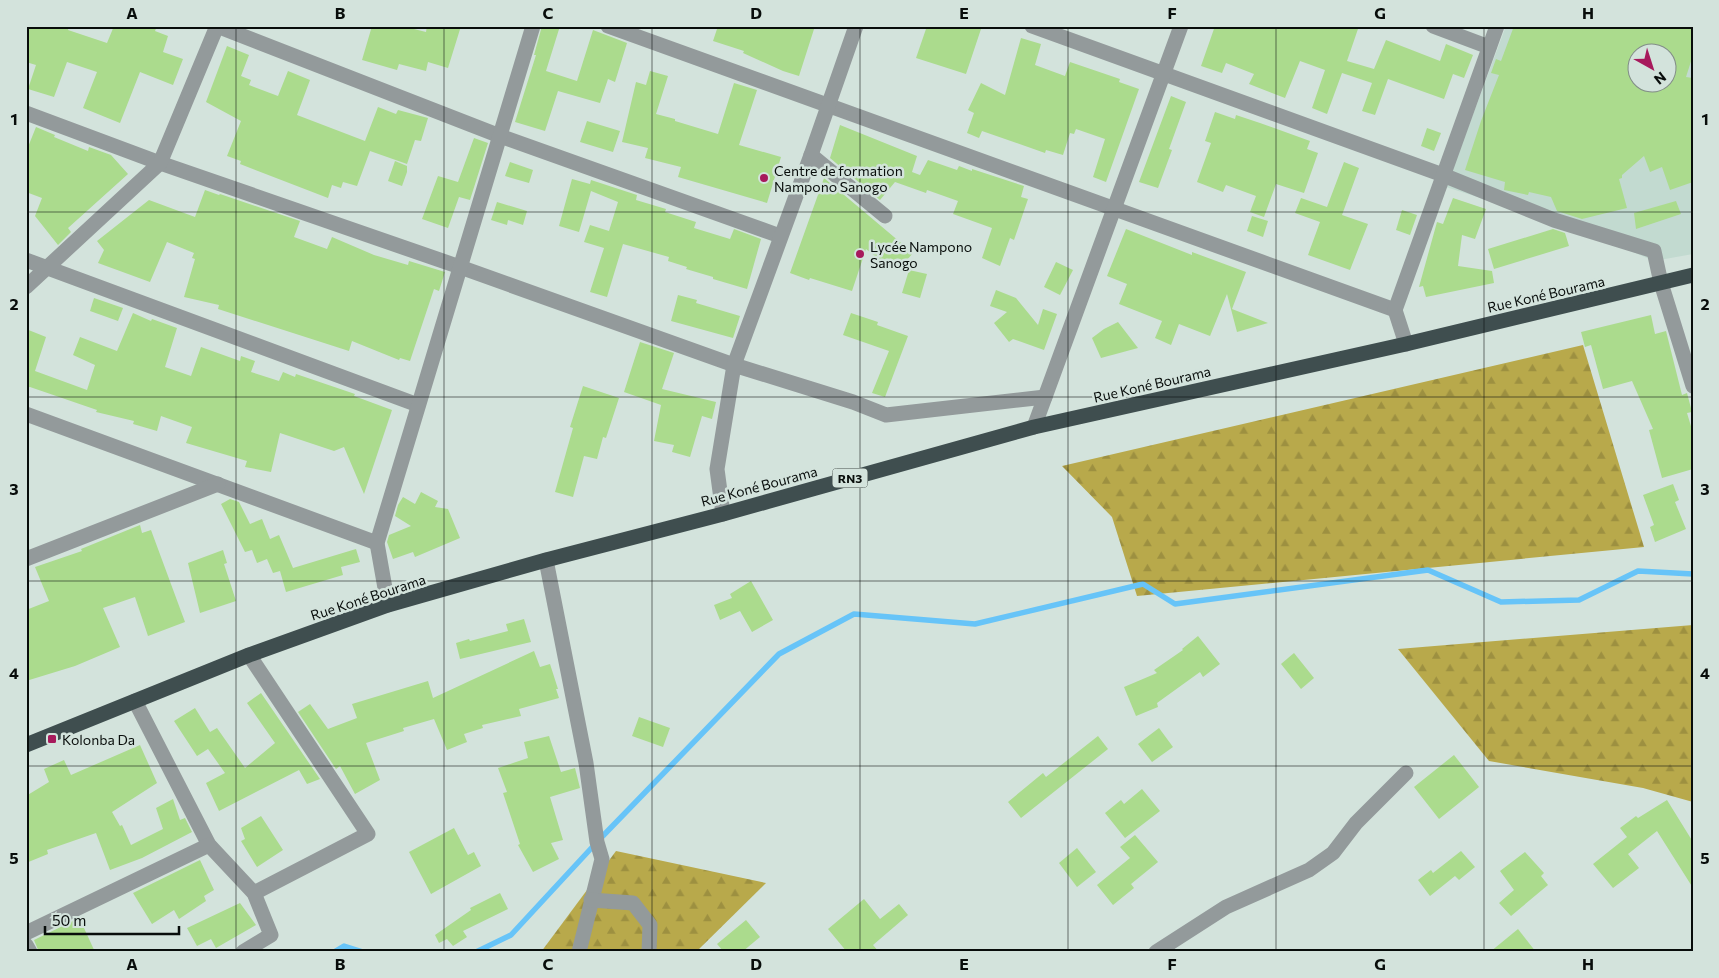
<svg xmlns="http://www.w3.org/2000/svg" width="1719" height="978" font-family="Commissioner,sans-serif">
	<defs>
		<pattern id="forest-firs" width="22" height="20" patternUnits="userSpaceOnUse" patternTransform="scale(1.25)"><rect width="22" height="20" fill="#b8a94b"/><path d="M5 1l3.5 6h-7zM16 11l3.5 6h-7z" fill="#9d9040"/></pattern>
	</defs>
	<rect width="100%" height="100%" fill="#d3e3dc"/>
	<!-- built -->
	<path fill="#c2dad0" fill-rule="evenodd" d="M1506 26H1693V254L1654 261 1584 231 1446 187ZM1636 52H1666V82H1636Z"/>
	<!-- forest -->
	<g fill="url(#forest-firs)">
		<polygon points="1583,345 1644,547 1137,596 1112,517 1062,466"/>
		<polygon points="1693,625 1693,802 1643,788 1489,761 1398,649"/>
		<polygon points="616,851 766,883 696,952 541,952"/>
	</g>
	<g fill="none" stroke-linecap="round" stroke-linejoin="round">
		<!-- stream -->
		<g stroke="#67c4f8" stroke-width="5.5">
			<polyline points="334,952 344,946 363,952"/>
			<polyline points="476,952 511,935 597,842 779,654 854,614 975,624 1143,584 1175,604 1428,570 1501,602 1579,600 1638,571 1693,574"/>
		</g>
	</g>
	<!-- building -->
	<g fill="#abdb8d" fill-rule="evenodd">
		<polygon points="26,26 69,26 68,30 107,43 114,26 157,26 155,31 168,36 163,52 183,59 173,85 140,72 120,123 83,108 97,72 67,62 54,97 28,89 36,65 26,62"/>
		<polygon points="372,26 402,26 426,32 427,26 461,26 448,68 428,62 426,71 399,64 397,70 362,60"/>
		<polygon points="542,26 560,26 546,71 577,81 593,30 627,43 615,82 608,79 600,103 558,91 545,131 515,122 536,55 534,55"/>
		<polygon points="718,26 815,26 799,76 783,71 743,53 744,51 713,41"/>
		<polygon points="927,26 982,26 966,74 916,58"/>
		<polygon points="1215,26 1359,26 1347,61 1374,69 1386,40 1440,61 1446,44 1473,55 1464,78 1453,74 1444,99 1388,79 1375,115 1362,111 1372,83 1342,73 1327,114 1312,108 1325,70 1300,61 1285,98 1249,84 1254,74 1226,63 1222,73 1201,66"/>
		<path d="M1514 26H1693V55L1686 77 1693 78V182L1670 190 1662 167 1650 172 1644 156 1622 175V178L1619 179 1627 208 1582 219 1557 211 1551 197 1529 192 1528 195 1504 190 1505 182 1465 170 1481 121 1499 75 1491 73 1496 59 1501 61ZM1636 52H1666V82H1636Z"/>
		<polygon points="1021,38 1041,44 1035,65 1065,76 1070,62 1120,79 1119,82 1139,89 1106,182 1093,177 1105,139 1076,129 1074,134 1070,133 1063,155 1046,150 1045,153 982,131 979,138 967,133 974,113 968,110 981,83 1005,95"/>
		<polygon points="227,46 249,55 241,76 251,80 249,85 278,96 288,71 310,80 297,115 365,141 378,107 396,114 398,110 428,118 421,141 415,140 407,164 370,151 357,186 343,182 341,188 332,185 328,198 240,164 241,161 227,156 241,121 206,102"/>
		<polygon points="650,71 668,76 656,114 675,119 675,121 718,134 734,83 757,90 739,145 781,157 767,203 678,177 681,167 645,158 648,148 622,142 636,82 646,85"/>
		<polygon points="1171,96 1186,102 1169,149 1172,150 1158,188 1139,182"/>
		<polygon points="1215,112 1235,119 1236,115 1260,123 1310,141 1307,149 1318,153 1304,193 1276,184 1264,217 1250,212 1256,196 1226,185 1223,192 1197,182 1211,143 1205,141"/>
		<polygon points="587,121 620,131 613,152 580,142"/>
		<polygon points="840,125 917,156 912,172 920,175 928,160 957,170 959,166 972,171 972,169 1024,186 1021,197 1028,199 1014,240 1010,238 1000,266 982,258 992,228 953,214 958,201 927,190 926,193 895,182 880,200 830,158"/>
		<polygon points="36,127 55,135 54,137 88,151 89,147 111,155 128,174 68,228 71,232 58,245 35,216 42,198 26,192 26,152"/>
		<polygon points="1427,128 1441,133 1434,151 1421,146"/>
		<polygon points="474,138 488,143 470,200 459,197 448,228 422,219 438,176 458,182"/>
		<polygon points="395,161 407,166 407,172 402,186 388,181"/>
		<polygon points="510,162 533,170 529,183 505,176"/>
		<polygon points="1344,162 1359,168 1342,215 1368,224 1350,270 1308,255 1320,222 1295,213 1301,198 1327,207"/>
		<polygon points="824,178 913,253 900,268 891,259 886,265 866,249 852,291 810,278 809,280 790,273"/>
		<polygon points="572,179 590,184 591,180 637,195 636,200 666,209 665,212 696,222 694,228 730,239 734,229 761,239 747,289 713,279 713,277 686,269 687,267 668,261 669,257 623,244 607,297 590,292 604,248 584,242 590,225 609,231 618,202 591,191 579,232 559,226"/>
		<polygon points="205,190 219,195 220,194 300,221 294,237 327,249 332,237 374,255 408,265 409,261 445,272 439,291 434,289 410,361 400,358 399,360 352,341 349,351 218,309 219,305 184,297 195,259 192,258 194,253 167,242 150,282 98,263 104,250 97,241 149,200 195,217"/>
		<polygon points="1453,198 1486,209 1475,239 1462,235 1458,266 1492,271 1494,283 1426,297 1423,286 1419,287 1437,222 1443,224"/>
		<polygon points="1676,201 1681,214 1636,229 1634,213"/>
		<polygon points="497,202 527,211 523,225 508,220 507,225 491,220"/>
		<polygon points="1402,210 1417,215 1410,235 1396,230"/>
		<polygon points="1252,216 1268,221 1263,237 1247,231"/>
		<polygon points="1126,229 1192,255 1192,252 1246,272 1232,309 1268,323 1237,332 1227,294 1210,336 1179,324 1171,345 1155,338 1162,321 1119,304 1127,284 1107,276"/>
		<polygon points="1553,229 1565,233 1569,246 1494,269 1488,249"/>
		<polygon points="1056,262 1073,270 1060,295 1044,287"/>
		<polygon points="909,270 927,274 920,298 902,293"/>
		<polygon points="996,290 1016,298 1038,325 1043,309 1057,314 1044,350 1013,339 1009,342 994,323 1007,312 990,306"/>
		<polygon points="678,295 697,300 696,303 740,316 733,338 671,321"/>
		<polygon points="94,298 123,308 118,321 90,311"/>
		<polygon points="133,313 151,321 152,319 177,328 165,367 191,376 201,347 240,361 241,356 255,361 251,372 279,381 283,372 295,377 296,374 355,394 354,396 392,410 364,494 344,447 334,451 280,433 271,472 245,467 247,461 186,443 192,427 161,416 157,431 133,424 134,421 96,412 97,410 30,387 26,388 26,329 46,337 35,371 87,390 95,365 73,355 80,337 117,351"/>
		<polygon points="851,313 878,322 877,325 908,336 885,397 872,393 889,351 843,335"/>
		<polygon points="1651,315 1655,334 1666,331 1682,395 1687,393 1692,412 1687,413 1693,433 1693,469 1662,478 1649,430 1653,429 1632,381 1603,389 1591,345 1585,347 1581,332"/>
		<polygon points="1118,322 1138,348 1101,358 1092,338 1104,329"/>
		<polygon points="640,342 674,353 662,389 716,402 712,419 702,416 690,457 672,452 674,445 654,441 661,405 624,392"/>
		<polygon points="583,386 619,398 606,438 603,437 597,459 584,456 573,497 555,492 573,428 570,427"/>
		<polygon points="1673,484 1679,500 1675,502 1686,529 1655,542 1650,527 1654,525 1643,495"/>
		<polygon points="421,492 438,501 435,507 448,509 460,538 415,557 413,552 393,559 387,542 389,535 411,526 395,516 398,505 403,497 415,504"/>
		<polygon points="230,499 239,502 250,524 262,519 270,539 279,535 293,568 356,549 360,562 341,567 343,575 286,592 280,571 273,573 267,559 257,563 252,550 245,552 221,504"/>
		<polygon points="140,525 142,533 151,530 185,622 148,636 135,597 103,608 120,647 75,666 26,681 26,610 49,601 35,567 82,551 81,549"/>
		<polygon points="223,550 227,563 224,564 236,601 200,613 188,563"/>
		<polygon points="751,581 773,620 752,632 740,611 720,620 714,605 732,598 730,594"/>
		<polygon points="524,619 531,642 460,659 456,643 469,639 470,641 508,631 506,624"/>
		<polygon points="1198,636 1220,664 1203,677 1200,672 1157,703 1158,707 1136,716 1124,687 1157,673 1154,670 1183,650 1182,649"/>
		<polygon points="534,651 540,667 550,664 558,689 556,689 559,698 519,709 521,716 482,725 483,728 464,734 467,742 447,750 434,719 403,728 404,731 366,743 380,780 355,794 340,766 336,769 298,712 310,704 328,729 357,718 352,704 428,681 433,698"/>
		<polygon points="1294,653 1314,678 1301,689 1281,664"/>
		<polygon points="261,693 320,779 307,784 299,770 219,811 206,783 225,773 208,749 197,756 174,721 195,708 210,732 217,728 245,768 275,743 247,703"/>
		<polygon points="639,717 670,728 663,747 632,736"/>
		<polygon points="1159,728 1173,747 1152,762 1138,744"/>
		<polygon points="549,736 561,772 575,768 580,788 550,797 563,840 551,843 559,859 533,872 518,845 520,844 503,793 507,792 498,768 528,758 524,742"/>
		<polygon points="1098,736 1108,749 1021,818 1008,802 1043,773 1046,777"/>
		<polygon points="140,745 157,783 112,812 120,826 122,825 131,845 163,829 156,808 173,799 180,820 185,818 192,832 142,858 110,870 96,833 47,850 48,854 26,863 26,796 49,782 44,769 64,760 71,775"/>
		<polygon points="1454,755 1479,787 1439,819 1414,787"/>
		<polygon points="1142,789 1160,811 1125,838 1105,813 1121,800 1124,804"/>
		<polygon points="1667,800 1693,842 1693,888 1657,831 1628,854 1639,868 1613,888 1593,864 1627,837 1620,828 1636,816 1638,818"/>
		<polygon points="261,816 283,850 257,867 241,841 245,839 241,828"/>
		<polygon points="454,828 468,855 474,852 481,866 431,894 409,852"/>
		<polygon points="1135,835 1158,862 1131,884 1134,888 1113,905 1097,885 1130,858 1120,847"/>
		<polygon points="1077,848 1096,872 1077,887 1059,863"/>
		<polygon points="1461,851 1475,867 1459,880 1455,876 1430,896 1418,880 1431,870 1433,873"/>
		<polygon points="1525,852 1544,873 1541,876 1548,885 1511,916 1499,903 1514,890 1500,871"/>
		<polygon points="200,860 214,890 204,896 206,901 179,919 174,910 152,924 133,893"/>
		<polygon points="500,893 508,909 463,931 467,937 453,946 447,939 439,943 435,935 471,910 470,908"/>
		<polygon points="864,899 880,919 899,904 908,915 873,945 879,952 847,952 828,929"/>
		<polygon points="240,903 256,925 216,948 211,939 197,946 187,928"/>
		<polygon points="81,917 86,927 84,928 95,952 39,952 34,940"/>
		<polygon points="746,920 760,937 742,952 724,952 717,944"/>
		<polygon points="1518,929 1536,952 1490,952"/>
	</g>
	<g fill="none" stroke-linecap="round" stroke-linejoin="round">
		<!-- minor -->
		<g stroke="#939a9b" stroke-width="15">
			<polyline points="217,26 500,136 780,236"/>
			<polyline points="608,26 1395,310"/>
			<polyline points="1032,26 1443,175 1554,220 1654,251 1661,283 1693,386"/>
			<polyline points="1433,26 1489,47"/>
			<polyline points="26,113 160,163 460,267 734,365 853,402 886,415 1045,397"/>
			<polyline points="811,155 885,216"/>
			<polyline points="26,260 418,405"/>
			<polyline points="26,287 160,163 217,26"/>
			<polyline points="1406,344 1395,310 1497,26"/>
			<polyline points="26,414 377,543"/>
			<polyline points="1034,427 1181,26"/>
			<polyline points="723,514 717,469 734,365 811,155 856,26"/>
			<polyline points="26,559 218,484"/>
			<polyline points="546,560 586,763 597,842 602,859 579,952"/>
			<polyline points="388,605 377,543 533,26"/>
			<polyline points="249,655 368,834 254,893"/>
			<polyline points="135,701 209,845 254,893 271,935 243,952"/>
			<polyline points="591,900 633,903 650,925 649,952"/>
			<polyline points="26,933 209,845"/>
			<polyline points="26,945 30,952"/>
			<polyline points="1156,952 1226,907 1309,870 1333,853 1356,823 1406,773"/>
		</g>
		<!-- highway -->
		<polyline stroke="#3f4e4f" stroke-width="15" points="26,745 249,655 388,605 546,560 723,514 1034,427 1406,344 1693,275"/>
	</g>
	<!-- grid -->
	<path fill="none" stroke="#080d0b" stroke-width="1" stroke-opacity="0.55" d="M236 26V952M444 26V952M652 26V952M860 26V952M1068 26V952M1276 26V952M1484 26V952M26 212H1693M26 397H1693M26 581H1693M26 766H1693"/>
	<!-- markers -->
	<g fill="#a71a5c" stroke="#d3e3dc" stroke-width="2">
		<circle cx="764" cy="178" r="5"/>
		<circle cx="860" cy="254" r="5"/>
		<rect x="47" y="734" width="10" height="10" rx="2.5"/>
	</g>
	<g text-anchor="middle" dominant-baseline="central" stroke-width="5" stroke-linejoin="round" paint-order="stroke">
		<!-- shield labels -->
		<rect fill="#d3e3dc" stroke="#454d4a" stroke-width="1" x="832.5" y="468.5" width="35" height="19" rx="4"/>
		<g font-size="12" font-weight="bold" fill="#080d0b">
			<text x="850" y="478">RN3</text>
		</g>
		<!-- poi labels -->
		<g font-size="14" fill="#080d0b" stroke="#d3e3dc" text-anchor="start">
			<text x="774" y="170">Centre de formation<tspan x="774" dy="16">Nampono Sanogo</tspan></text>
			<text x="870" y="246">Lycée Nampono<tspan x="870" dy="16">Sanogo</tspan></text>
			<text x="62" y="739">Kolonba Da</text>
		</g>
		<!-- street labels -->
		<g font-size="14" fill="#080d0b" stroke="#d3e3dc">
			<text transform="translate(1546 294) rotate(-13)">Rue Koné Bourama</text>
			<text transform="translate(1152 384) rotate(-13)">Rue Koné Bourama</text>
			<text transform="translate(759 486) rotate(-15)">Rue Koné Bourama</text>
			<text transform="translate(368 597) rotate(-18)">Rue Koné Bourama</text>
		</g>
	</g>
	<!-- border -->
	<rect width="1719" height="978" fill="none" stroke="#d3e3dc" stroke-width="55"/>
	<!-- north arrow -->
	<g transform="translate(1652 68) rotate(141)"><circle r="24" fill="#d3e3dc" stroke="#828d88"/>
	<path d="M0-4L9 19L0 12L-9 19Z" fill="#a71a5c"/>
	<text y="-8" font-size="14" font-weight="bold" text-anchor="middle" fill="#080d0b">N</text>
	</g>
	<!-- scale -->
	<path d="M45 926v8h134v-8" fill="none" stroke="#080d0b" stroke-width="2.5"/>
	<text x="52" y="926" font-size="15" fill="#080d0b" stroke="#d3e3dc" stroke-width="4" paint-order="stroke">50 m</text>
	<rect x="28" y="28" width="1664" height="922" fill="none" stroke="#080d0b" stroke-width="2"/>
	<g font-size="16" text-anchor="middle" font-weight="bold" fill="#080d0b">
		<text x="132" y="19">A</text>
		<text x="340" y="19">B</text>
		<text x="548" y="19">C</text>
		<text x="756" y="19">D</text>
		<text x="964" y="19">E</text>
		<text x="1172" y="19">F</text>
		<text x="1380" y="19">G</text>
		<text x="1588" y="19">H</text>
		<text x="14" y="125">1</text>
		<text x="1705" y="125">1</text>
		<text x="14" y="310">2</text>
		<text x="1705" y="310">2</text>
		<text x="14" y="495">3</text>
		<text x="1705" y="495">3</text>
		<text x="14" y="679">4</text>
		<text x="1705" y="679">4</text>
		<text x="14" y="864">5</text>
		<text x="1705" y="864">5</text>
		<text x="132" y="970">A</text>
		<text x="340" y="970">B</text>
		<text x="548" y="970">C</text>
		<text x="756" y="970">D</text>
		<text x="964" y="970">E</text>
		<text x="1172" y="970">F</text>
		<text x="1380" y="970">G</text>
		<text x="1588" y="970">H</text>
	</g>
</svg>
